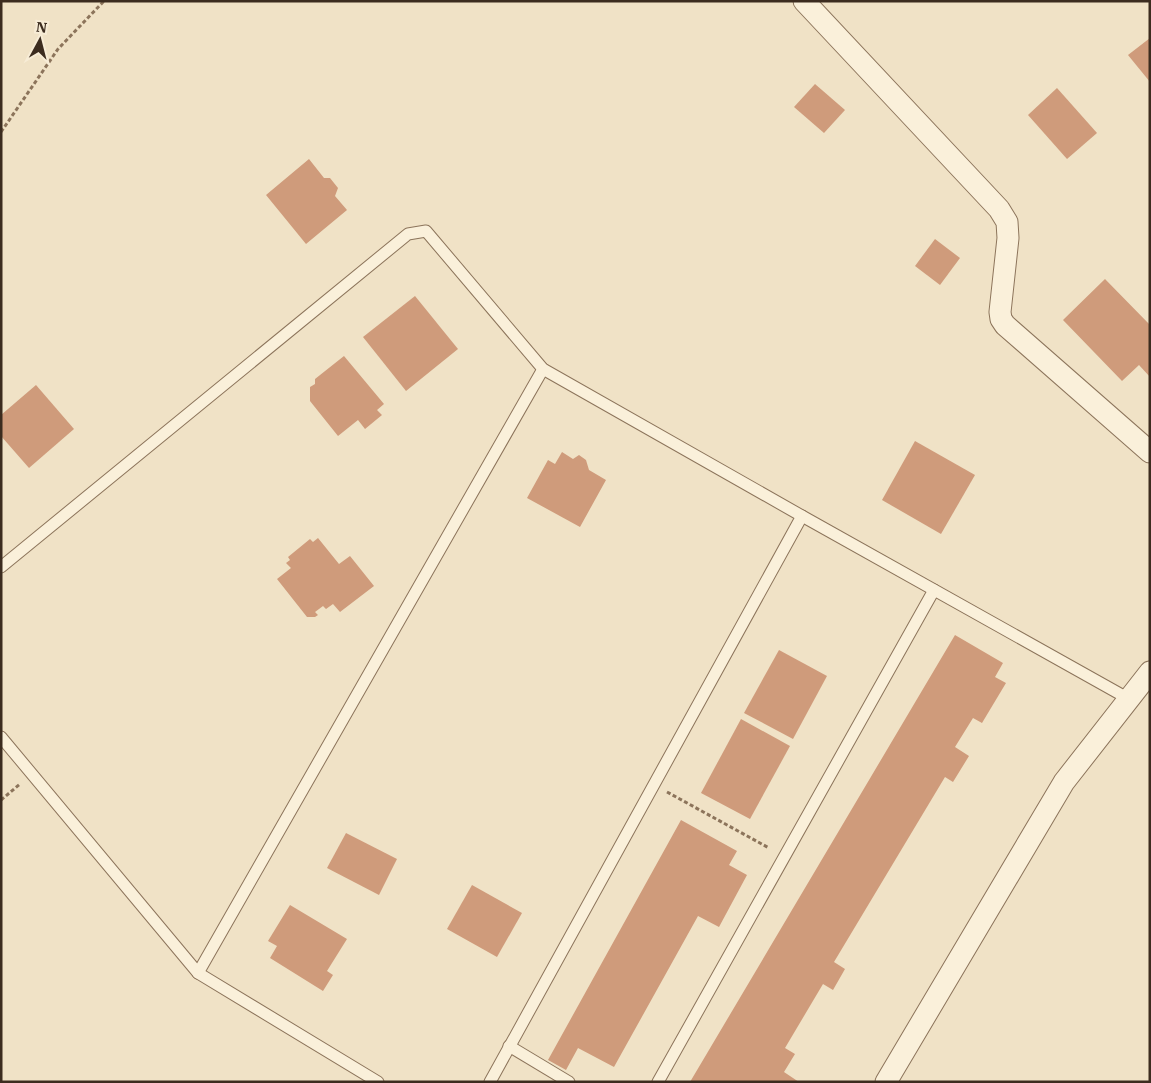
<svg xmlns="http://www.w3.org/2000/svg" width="1151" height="1083" font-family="'IBM Plex Serif',serif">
	<rect width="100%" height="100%" fill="#f0e2c6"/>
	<!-- building -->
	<g fill="#cf9b7b">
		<polygon points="1150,38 1150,82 1128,55"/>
		<polygon points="815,84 845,110 824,133 794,107"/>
		<polygon points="1057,88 1097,133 1067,159 1028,115"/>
		<polygon points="309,159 324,178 330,178 338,188 335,196 347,210 306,244 266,195"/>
		<polygon points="935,239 960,258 940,285 915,266"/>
		<polygon points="1105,279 1150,325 1150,377 1139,365 1122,381 1063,320"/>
		<polygon points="415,296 458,349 406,391 363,337"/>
		<polygon points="344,356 384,404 377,410 382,415 365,429 358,420 338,436 310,401 310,387 315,384 315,379"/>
		<polygon points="36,385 74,429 29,468 1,436 1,415"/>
		<polygon points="915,441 975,475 941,534 882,500"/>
		<polygon points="562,452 573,459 579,455 586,460 589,470 606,480 580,527 527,498 548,460 555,464"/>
		<polygon points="318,538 339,564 350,556 374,586 340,612 333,604 326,609 323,606 315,612 318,615 315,617 307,617 277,579 291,568 286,563 290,560 288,557 310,539 313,542"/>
		<polygon points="955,635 1003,663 995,677 1006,683 982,723 973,718 955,747 969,756 953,782 945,777 834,962 845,969 833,990 823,984 785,1048 795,1054 784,1072 799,1082 690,1082"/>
		<polygon points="779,650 827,676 793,739 744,713"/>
		<polygon points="741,719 790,746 750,819 701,793"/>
		<polygon points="681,820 737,851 729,865 747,875 719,927 698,916 614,1067 578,1048 566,1070 548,1060"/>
		<polygon points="346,833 397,859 379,895 327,868"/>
		<polygon points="472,885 522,913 497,957 447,929"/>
		<polygon points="290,905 347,939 327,971 333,975 323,991 270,958 277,946 268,941"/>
	</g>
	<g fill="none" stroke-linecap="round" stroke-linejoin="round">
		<!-- lane casing -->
		<g stroke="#8c745b" stroke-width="13">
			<g id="lane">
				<polyline points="1,567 408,234 426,231 543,369 802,516"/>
				<polyline points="1,737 198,973 378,1082"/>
				<polyline points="198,973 543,369"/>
				<polyline points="509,1046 569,1082"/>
				<polyline points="490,1082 802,516 1129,699"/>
				<polyline points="658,1082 934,590"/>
			</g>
		</g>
		<!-- street casing -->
		<g stroke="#8c745b" stroke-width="23">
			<g id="street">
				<polyline points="804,1 999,209 1007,222 1008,238 1000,312 1001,319 1005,325 1150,452"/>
				<polyline points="886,1082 1064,782 1150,672"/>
			</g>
		</g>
		<!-- path -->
		<g stroke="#8c745b" stroke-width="3" stroke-dasharray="4 2.5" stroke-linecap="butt">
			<polyline points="1,132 58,49 104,1"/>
			<polyline points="667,792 769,848"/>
			<polyline points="1,800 20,784"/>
		</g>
		<!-- lane -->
		<use href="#lane" stroke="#faf0da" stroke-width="11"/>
		<!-- street -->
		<use href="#street" stroke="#faf0da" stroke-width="21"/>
	</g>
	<!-- border -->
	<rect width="1151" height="1083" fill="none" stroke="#3c2c1f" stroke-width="5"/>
	<!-- north arrow -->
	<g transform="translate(40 40) rotate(7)" stroke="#f7ecd6" stroke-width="4" paint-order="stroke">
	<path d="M0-4L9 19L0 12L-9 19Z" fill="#3c2c1f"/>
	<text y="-8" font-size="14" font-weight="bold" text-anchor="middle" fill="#3c2c1f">N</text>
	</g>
</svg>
